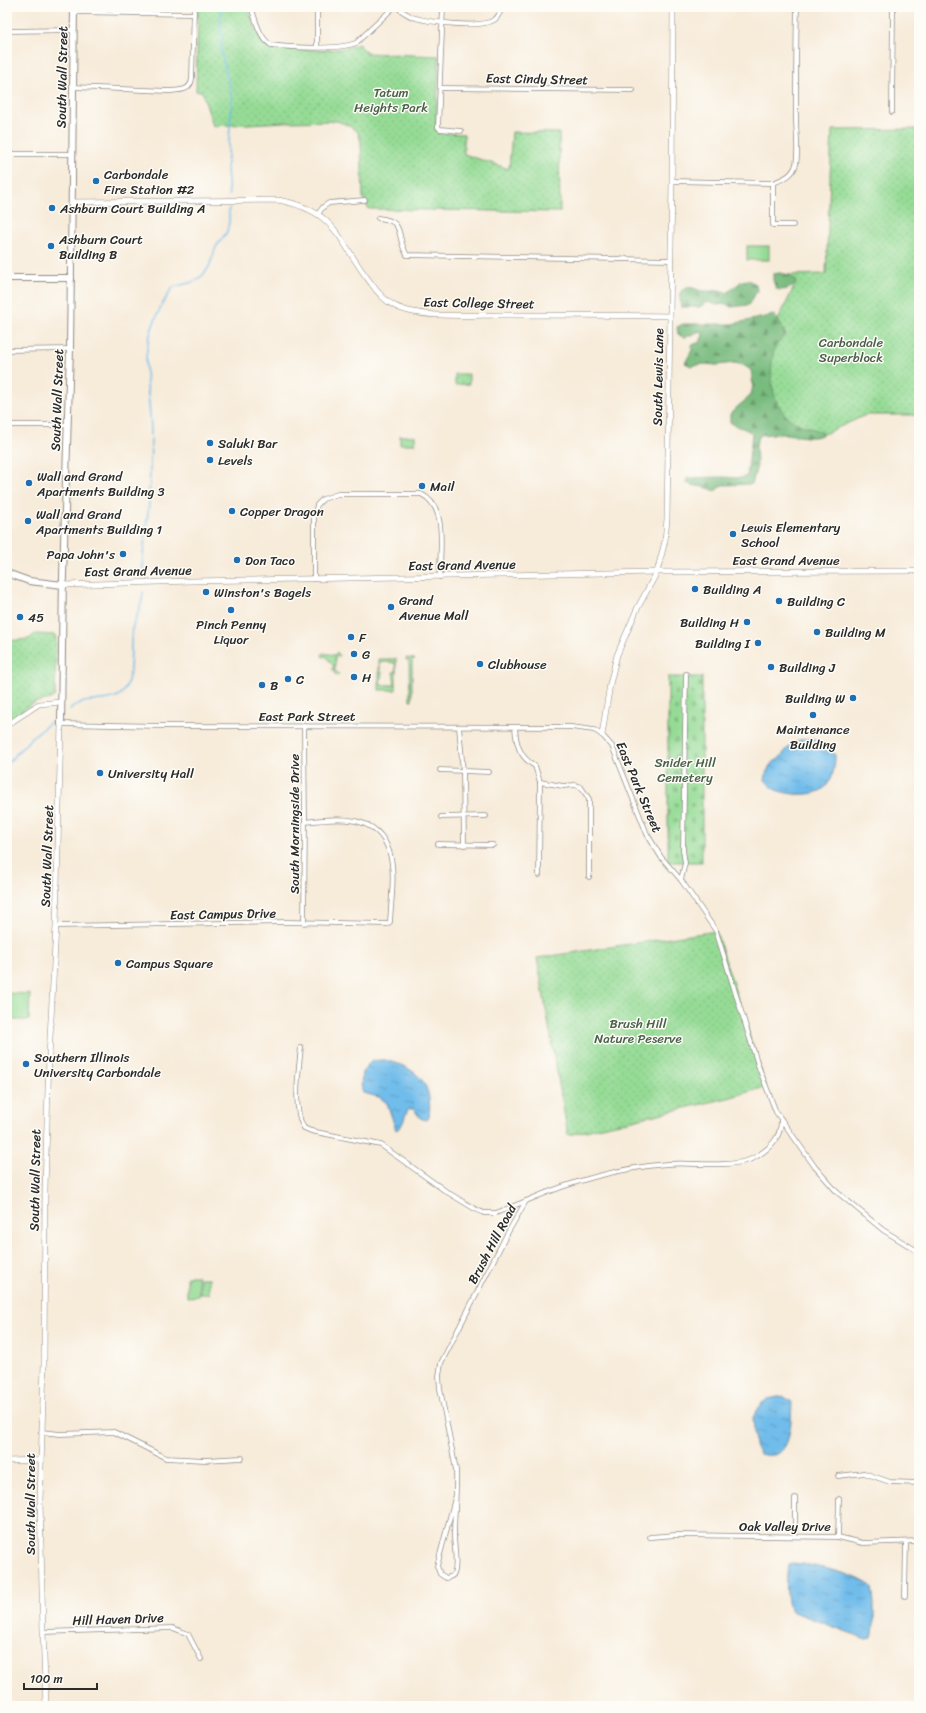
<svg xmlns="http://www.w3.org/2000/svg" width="926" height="1713" font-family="Sriracha,sans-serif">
	<defs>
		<pattern id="forest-firs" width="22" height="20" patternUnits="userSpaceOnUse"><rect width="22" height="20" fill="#78bb7e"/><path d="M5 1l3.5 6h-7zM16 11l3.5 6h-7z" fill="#639867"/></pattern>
		<pattern id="cemetery-stones" width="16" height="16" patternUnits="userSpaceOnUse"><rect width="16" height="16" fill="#95db95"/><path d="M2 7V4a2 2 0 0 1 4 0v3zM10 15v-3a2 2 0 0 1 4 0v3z" fill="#81bc81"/></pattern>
		<pattern id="park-dots" width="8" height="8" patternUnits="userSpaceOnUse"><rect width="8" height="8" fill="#95db95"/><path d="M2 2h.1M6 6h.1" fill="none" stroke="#81bc81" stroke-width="1.8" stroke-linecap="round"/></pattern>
		<pattern id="water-ripples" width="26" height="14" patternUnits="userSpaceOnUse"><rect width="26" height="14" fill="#70bcea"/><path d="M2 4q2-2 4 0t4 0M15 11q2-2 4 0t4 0" fill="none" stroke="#5c99be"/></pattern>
	</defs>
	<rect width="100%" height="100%" fill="#fdfcf7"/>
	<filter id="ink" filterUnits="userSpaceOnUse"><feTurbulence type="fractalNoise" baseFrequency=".025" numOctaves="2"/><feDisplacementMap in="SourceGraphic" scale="8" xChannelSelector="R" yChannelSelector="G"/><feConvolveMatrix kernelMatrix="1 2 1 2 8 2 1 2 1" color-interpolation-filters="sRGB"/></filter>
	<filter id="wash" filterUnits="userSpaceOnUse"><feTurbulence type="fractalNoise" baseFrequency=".012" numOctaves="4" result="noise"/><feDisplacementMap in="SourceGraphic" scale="16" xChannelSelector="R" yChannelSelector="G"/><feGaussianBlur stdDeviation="0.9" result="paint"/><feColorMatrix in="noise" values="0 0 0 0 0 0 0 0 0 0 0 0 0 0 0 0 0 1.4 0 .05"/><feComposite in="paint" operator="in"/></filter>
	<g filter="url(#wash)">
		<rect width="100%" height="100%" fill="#f7ebd9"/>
		<!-- grass -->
		<g fill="#95db95" stroke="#608360" fill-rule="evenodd">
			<rect x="747" y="246" width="22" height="14"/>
			<rect x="400" y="436" width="15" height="8"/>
			<polygon points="337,652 340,656 335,657 335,671 339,674 336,676 332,668 334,667 326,656 323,657 322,656 323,653 335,655"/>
			<polygon points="406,658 415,659 412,660 412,700 410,700 409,660 406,660"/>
			<path d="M379 659H396V690H379ZM386 662 395 663 396 672H393L395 685H380L382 672H380V663Z"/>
			<polygon points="7,993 30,994 29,1020 7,1020"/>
			<polygon points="187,1276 198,1276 199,1296 187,1297"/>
			<rect x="200" y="1278" width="9" height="16"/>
		</g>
		<!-- forest -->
		<g fill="url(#forest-firs)" stroke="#527354">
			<path d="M780 273C786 274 795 276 796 283 792 289 783 291 776 289L773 280V274Z"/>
			<path d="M748 280 756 284 757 291 749 305 731 307 726 304 717 305 708 302 700 307H681L680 299 681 291C692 283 695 291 705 291 715 292 716 289 727 293L742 281Z"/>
			<path d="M774 315C790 331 800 401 805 427L817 429 824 434C810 441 797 434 782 434 775 433 767 435 760 435L756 444 757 466 752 484 722 485 715 491C706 486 696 487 686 483L687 478 722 477 742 478 747 476 752 434C746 427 737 428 730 422V414C749 394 756 401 751 370L743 365 735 363 717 365 704 364 691 366 685 363 692 350V345L700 342 703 335 700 331 684 338 678 334 677 327 683 324H732Z"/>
		</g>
		<!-- cemetery -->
		<rect fill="url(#cemetery-stones)" stroke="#608360" x="668" y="677" width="34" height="185"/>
		<!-- park -->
		<g fill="url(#park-dots)" stroke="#608360">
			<path d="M198 7H248C253 22 257 39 271 48 297 49 335 54 359 44L366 53 439 56 436 127 437 133 464 134V154L509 169 512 132 559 133 560 212 369 209 363 199 361 142 358 132 348 125 337 121 284 122 213 126 202 91H196Z"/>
			<path d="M919 129V415H866L824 434C814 427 800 427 790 419 773 405 770 382 772 362 773 356 774 348 777 344 779 340 783 338 786 335L778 320 796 283V280L788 275 826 274 832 130Z"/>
			<polygon points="455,374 469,374 469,384 455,385"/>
			<path d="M35 634 56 635 55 696C49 701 41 700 34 703 24 708 17 717 7 721V641L29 639Z"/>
			<polygon points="716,931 766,1087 728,1098 568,1135 537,958"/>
		</g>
		<!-- water -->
		<g fill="url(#water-ripples)" stroke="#4e748a">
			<path d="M810 738 825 744 835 755C835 766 833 782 823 789 812 797 786 795 774 789 771 787 768 783 765 780 766 774 768 767 772 763 775 761 778 760 780 758 789 746 794 739 810 738Z"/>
			<path d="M386 1060C418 1069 433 1082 429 1118L426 1120 420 1118 414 1109H409C403 1116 405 1126 396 1130L387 1103 379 1097 363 1093C359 1083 362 1066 373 1061 377 1060 382 1060 386 1060Z"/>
			<path d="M783 1396 792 1402C791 1417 792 1444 779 1453 773 1457 765 1455 760 1454L755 1446 753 1417 762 1403 768 1399Z"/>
			<path d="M791 1563C812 1564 854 1573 871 1586 875 1593 875 1631 872 1638L866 1639 791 1611C786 1604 784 1568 791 1563Z"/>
		</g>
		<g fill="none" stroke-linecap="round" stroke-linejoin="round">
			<!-- stream -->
			<g stroke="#70bcea" stroke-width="1.5">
				<polyline points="222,7 220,17 222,40 221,50 232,98 227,168 229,195"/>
				<path d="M151 436C151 414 147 392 146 371 144 339 156 312 173 287L193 282 202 276 209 267 216 247 227 232 229 222V208"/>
				<polyline points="143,571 143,555 149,504 151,439"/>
				<path d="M70 710C81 696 104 704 118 696 135 688 129 646 132 630 135 617 143 605 143 592"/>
				<polyline points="7,764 33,736 54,720"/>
			</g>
		</g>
	</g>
	<g filter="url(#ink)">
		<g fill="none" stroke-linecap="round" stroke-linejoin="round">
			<!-- minor casing -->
			<g stroke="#918b82" stroke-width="5.5">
				<g id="minor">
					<path d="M251 7C256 21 259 37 271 45 292 48 337 50 356 43L394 7"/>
					<path d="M397 7C401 11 407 14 412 17 428 22 480 29 494 20 499 17 500 11 503 7"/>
					<polyline points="443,7 438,127 440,129 461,131"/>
					<polyline points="74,12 194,14"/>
					<polyline points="7,31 74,30"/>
					<polyline points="317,47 317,7"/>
					<path d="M73 87 168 91C179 90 190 92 192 79L194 7"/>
					<polyline points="440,88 633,90"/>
					<polyline points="892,112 893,7"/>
					<polyline points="7,154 72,154"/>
					<path d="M672 181 773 183C783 179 793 176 796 164 799 150 796 133 796 118 796 81 796 44 797 7"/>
					<polyline points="773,183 773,225 793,225"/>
					<polyline points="318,214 323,207 329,203 365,200"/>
					<path d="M378 218C407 221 395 236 407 255L671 260"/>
					<polyline points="7,350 70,349"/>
					<polyline points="7,425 67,425"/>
					<path d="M314 579V515L317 505 323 499 338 494H421C449 507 439 551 440 577"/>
					<polyline points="61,724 162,726 571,727 594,730 602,735 612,746 647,834 661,857 681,880 716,931 759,1068 776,1112 815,1167 837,1192 883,1230 919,1252"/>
					<polyline points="304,726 305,822 304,923"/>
					<polyline points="459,727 463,771 464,845"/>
					<path d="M515 727C516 743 519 757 535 766L540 782 539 875"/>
					<polyline points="440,770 489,772"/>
					<polyline points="540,782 563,786 575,785 581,787 589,799 589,877"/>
					<polyline points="441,817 486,816"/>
					<polyline points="438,844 493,845"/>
					<polyline points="681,880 685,863 683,850 686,674"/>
					<path d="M56 926 287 922 387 924 390 922C391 901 396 870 389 851 377 813 336 818 305 822"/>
					<path d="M301 1047C299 1069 292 1109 304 1128L311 1131 381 1145 447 1192 475 1209 484 1213H496L526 1201"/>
					<polyline points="41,1432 60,1434 114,1432 166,1458 205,1460 242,1458"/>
					<polyline points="838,1476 864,1473 890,1482 919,1483"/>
					<path d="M455 1498 437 1566 440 1574 446 1578C449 1577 452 1577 454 1574 458 1565 454 1545 454 1536 454 1514 457 1492 456 1470L440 1389 439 1376 441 1363 507 1234 526 1201C570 1182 619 1168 667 1164 692 1162 725 1168 749 1160 760 1156 772 1146 777 1137 780 1132 781 1125 781 1119"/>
					<polyline points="795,1498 795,1536"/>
					<polyline points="650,1537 676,1535 838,1537 863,1543 919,1541"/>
					<polyline points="838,1537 839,1499"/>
					<polyline points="905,1596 906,1542"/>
					<polyline points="43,1632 173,1628 188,1634 201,1659"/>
				</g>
			</g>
			<!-- tertiary casing -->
			<g stroke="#918b82" stroke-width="6">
				<g id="tertiary">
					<path d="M72 202 278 200C339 211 338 242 371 283 377 292 385 301 395 306 420 319 471 315 500 315 557 315 613 315 670 316"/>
					<polyline points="63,585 191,581 657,572 919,571"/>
					<polyline points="7,725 39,704 61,702"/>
					<polyline points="602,735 610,684 617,655 637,609 657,572 665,541 667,519 672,181 673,7"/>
					<polyline points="7,1461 41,1460"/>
					<polyline points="46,1706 43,1632 40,1501 44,1364 45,1188 49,1056 56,926 61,724"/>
				</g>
			</g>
			<!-- secondary casing -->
			<g stroke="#918b82" stroke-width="8">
				<g id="secondary">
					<polyline points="7,278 71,278"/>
					<polyline points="7,573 29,581 63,585"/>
					<polyline points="61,724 63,576 70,349 74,7"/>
				</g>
			</g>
			<!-- minor -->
			<use href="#minor" stroke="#fff" stroke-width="4"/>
			<!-- tertiary -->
			<use href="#tertiary" stroke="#fff" stroke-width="5"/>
			<!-- secondary -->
			<use href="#secondary" stroke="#fff" stroke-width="6"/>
		</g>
	</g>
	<!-- markers -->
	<g fill="#1f6fb2" stroke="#fdfcf7" stroke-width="1.5">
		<circle cx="96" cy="181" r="4"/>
		<circle cx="52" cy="208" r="4"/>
		<circle cx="51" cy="246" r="4"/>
		<circle cx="210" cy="443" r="4"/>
		<circle cx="210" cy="460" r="4"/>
		<circle cx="29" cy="483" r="4"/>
		<circle cx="422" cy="486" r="4"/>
		<circle cx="232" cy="511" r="4"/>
		<circle cx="28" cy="521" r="4"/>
		<circle cx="733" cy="534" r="4"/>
		<circle cx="123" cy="554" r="4"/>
		<circle cx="237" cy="560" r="4"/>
		<circle cx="695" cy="589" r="4"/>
		<circle cx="206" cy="592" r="4"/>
		<circle cx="779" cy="601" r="4"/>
		<circle cx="391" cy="607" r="4"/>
		<circle cx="231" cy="610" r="4"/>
		<circle cx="20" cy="617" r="4"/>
		<circle cx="747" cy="622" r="4"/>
		<circle cx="817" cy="632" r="4"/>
		<circle cx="351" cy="637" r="4"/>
		<circle cx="758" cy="643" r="4"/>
		<circle cx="354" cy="654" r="4"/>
		<circle cx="480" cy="664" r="4"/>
		<circle cx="771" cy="667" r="4"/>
		<circle cx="354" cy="677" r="4"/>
		<circle cx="288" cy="679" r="4"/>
		<circle cx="262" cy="685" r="4"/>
		<circle cx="853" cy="698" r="4"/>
		<circle cx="813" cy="715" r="4"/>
		<circle cx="100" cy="773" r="4"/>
		<circle cx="118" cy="963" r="4"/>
		<circle cx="26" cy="1064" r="4"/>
	</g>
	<g text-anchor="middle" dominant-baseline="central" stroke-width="3" stroke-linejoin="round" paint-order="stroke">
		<!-- street labels -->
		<g font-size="13" fill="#2b2b2b" stroke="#fdfcf7">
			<text transform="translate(62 77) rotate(-89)">South Wall Street</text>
			<text transform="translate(537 79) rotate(1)">East Cindy Street</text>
			<text transform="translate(479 303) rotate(1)">East College Street</text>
			<text transform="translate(658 377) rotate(-89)">South Lewis Lane</text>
			<text transform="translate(57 400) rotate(-88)">South Wall Street</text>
			<text x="786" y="560">East Grand Avenue</text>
			<text transform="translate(462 565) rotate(-1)">East Grand Avenue</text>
			<text transform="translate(138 571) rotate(-1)">East Grand Avenue</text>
			<text x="307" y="716">East Park Street</text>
			<text transform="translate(639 787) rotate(67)">East Park Street</text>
			<text transform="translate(294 824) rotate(-90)">South Morningside Drive</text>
			<text transform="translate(47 856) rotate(-88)">South Wall Street</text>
			<text transform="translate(223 914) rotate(-1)">East Campus Drive</text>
			<text transform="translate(35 1180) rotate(-89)">South Wall Street</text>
			<text transform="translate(492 1244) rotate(-62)">Brush Hill Road</text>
			<text transform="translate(30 1504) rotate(-90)">South Wall Street</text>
			<text x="785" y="1526">Oak Valley Drive</text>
			<text transform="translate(118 1619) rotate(-2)">Hill Haven Drive</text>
		</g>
		<!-- park labels -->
		<g font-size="13" fill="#4b604b" stroke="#fdfcf7">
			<text x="391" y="92">Tatum<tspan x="391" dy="15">Heights Park</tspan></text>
			<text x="851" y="342">Carbondale<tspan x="851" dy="15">Superblock</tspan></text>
			<text x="685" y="762">Snider Hill<tspan x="685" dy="15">Cemetery</tspan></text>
			<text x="638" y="1023">Brush Hill<tspan x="638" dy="15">Nature Peserve</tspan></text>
		</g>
		<!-- poi labels -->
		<g font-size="13" fill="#2b2b2b" stroke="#fdfcf7" text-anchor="start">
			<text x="104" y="174">Carbondale<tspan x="104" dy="15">Fire Station #2</tspan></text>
			<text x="60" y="208">Ashburn Court Building A</text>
			<text x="59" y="239">Ashburn Court<tspan x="59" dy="15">Building B</tspan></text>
			<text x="218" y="443">Saluki Bar</text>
			<text x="218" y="460">Levels</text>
			<text x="37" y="476">Wall and Grand<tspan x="37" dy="15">Apartments Building 3</tspan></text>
			<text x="430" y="486">Mail</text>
			<text x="240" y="511">Copper Dragon</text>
			<text x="36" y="514">Wall and Grand<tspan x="36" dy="15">Apartments Building 1</tspan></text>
			<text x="741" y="527">Lewis Elementary<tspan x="741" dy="15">School</tspan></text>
			<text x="115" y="554" text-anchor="end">Papa John's</text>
			<text x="245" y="560">Don Taco</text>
			<text x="703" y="589">Building A</text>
			<text x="214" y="592">Winston's Bagels</text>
			<text x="399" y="600">Grand<tspan x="399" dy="15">Avenue Mall</tspan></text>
			<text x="787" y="601">Building C</text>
			<text x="28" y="617">45</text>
			<text x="739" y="622" text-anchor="end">Building H</text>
			<text x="231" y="624" text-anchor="middle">Pinch Penny<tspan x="231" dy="15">Liquor</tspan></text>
			<text x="825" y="632">Building M</text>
			<text x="359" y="637">F</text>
			<text x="750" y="643" text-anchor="end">Building I</text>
			<text x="362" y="654">G</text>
			<text x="488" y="664">Clubhouse</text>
			<text x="779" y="667">Building J</text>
			<text x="362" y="677">H</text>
			<text x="296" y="679">C</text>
			<text x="270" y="685">B</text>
			<text x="845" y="698" text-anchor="end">Building W</text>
			<text x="813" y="729" text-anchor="middle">Maintenance<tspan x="813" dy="15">Building</tspan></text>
			<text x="108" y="773">University Hall</text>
			<text x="126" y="963">Campus Square</text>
			<text x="34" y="1057">Southern Illinois<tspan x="34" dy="15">University Carbondale</tspan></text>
		</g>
	</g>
	<!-- margin -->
	<rect width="926" height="1713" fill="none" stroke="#fdfcf7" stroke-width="24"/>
	<!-- scale -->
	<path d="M24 1683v6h73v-6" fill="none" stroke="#2b2b2b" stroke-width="2"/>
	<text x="30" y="1683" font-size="12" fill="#2b2b2b" stroke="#fdfcf7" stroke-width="3" paint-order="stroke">100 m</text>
</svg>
